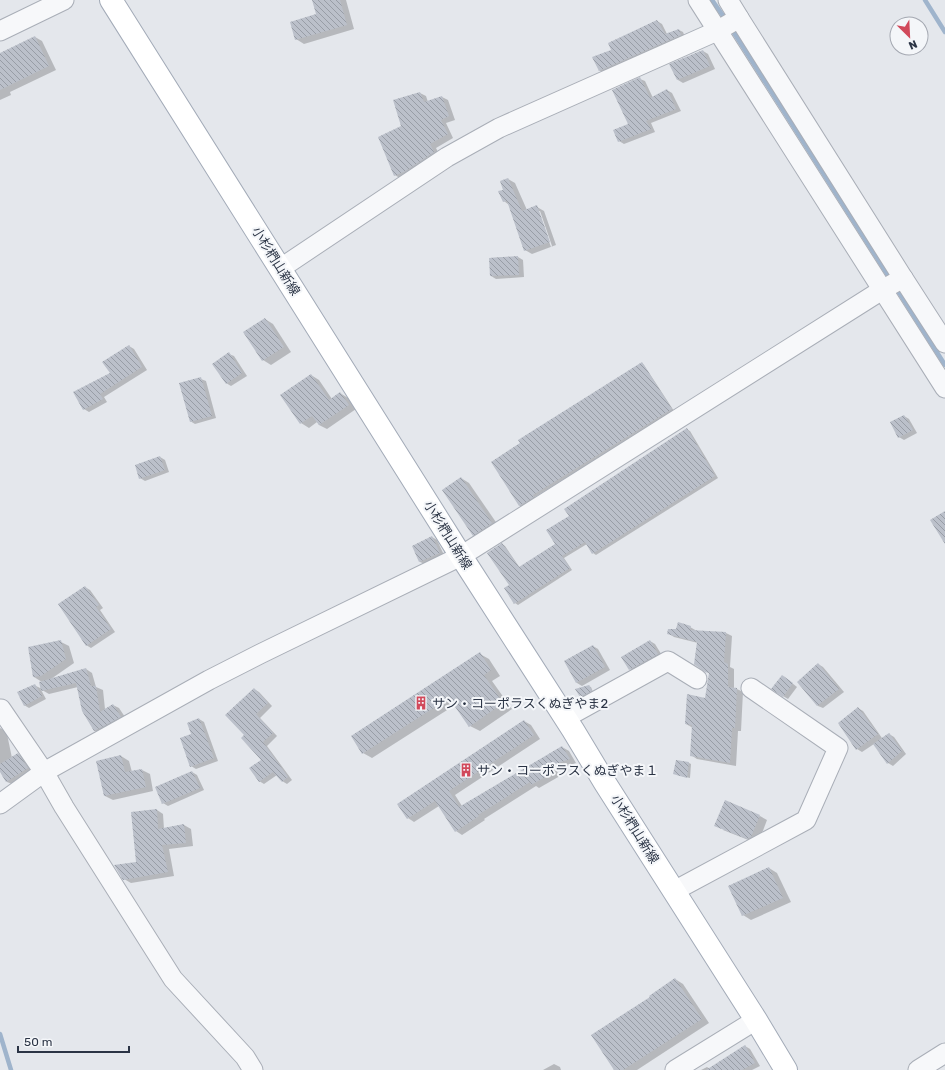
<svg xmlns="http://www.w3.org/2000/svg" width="945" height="1070" font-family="Rubik,'Noto Sans JP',sans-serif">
	<defs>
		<pattern id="building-back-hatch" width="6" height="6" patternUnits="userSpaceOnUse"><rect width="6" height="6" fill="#bbc0ca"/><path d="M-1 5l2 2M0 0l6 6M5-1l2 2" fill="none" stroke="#989da6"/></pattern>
	</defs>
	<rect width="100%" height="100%" fill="#e4e7ec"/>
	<!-- shadow -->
	<g fill="#0003" fill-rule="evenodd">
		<polygon points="313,0 346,0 354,29 304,44 296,39 317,15"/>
		<polygon points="657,21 662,24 667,34 679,30 683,32 685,37 605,73 600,71 593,58 612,51"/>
		<polygon points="35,37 42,41 56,70 10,92 11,95 0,100 0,54"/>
		<polygon points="703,51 708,54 715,69 683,83 678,80 670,65"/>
		<polygon points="640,79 645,81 653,98 667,90 672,93 681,111 651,123 655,132 624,144 619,141 629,125"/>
		<polygon points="420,93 426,96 428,102 442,97 448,100 455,120 446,123 453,138 436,148 440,156 401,179 395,175 402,127"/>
		<path d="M508 179 515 183 527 210 537 207 544 211 556 245 532 254 525 250 509 205 504 201V190ZM538 211H540L552 246 551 247Z"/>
		<polygon points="518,257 523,260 524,277 496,279 491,276 490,258"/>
		<polygon points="265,319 273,324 291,352 271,365 263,360 245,332"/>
		<polygon points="129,346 134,349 147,370 104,397 107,402 89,412 84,409 111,373"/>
		<polygon points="229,354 234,356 247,376 231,386 226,383"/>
		<polygon points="642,363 644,365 674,411 535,497 536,499 522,507 520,506 492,462"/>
		<polygon points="311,375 319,380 332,399 340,393 348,398 356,409 327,429 319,425 317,422 309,428 301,423"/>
		<polygon points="201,379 206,381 216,418 195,424 190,421"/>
		<polygon points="904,416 909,419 917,433 904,440 899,437 891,423"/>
		<polygon points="687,430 690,431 718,478 596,555 593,553 587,544 564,558 572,570 518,605 515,603 502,544 505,546 520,568 556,545"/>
		<polygon points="160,457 165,460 169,472 145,481 140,478"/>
		<polygon points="461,478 469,483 500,528 481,539 473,535"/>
		<polygon points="432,537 437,540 444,555 425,564 420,562 413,546"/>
		<polygon points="85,587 90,590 103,608 100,610 115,632 91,648 86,645"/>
		<polygon points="690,627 697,631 726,633 732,636 730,667 734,669 734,688 737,689 743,692 741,731 738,731 736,766 697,759 691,755 693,728 686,724 706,699 710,674 706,671 698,643 674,637 668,633"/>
		<polygon points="650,641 655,644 663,657 635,672 630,669"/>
		<polygon points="61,642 69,646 74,663 51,679 86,669 92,673 96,687 103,690 105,709 113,705 119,708 127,720 101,734 95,731 83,711 78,687 49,694 42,690 42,682 34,677"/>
		<polygon points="593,646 598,649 610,670 582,686 577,683 565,661"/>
		<polygon points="480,654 489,659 500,676 492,681 512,709 480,731 470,726 455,705 372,758 363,753"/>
		<polygon points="818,664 823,667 844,692 823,708 818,706 798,682"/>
		<polygon points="787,679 797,687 788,699 783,696"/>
		<polygon points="34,685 40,688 46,699 29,708 24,705"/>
		<polygon points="588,686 591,687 593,692 583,698 581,696"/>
		<polygon points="254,689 259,692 272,706 260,718 277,736 267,746 292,780 287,784 282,781 277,775 264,784 259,781 263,760 245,735"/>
		<polygon points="858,708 863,711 882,738 889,734 894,737 906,754 893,766 888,763 874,744 862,752 857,749 839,723"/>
		<polygon points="199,719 204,722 218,761 196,769 191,766 193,734"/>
		<polygon points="524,721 531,725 540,739 455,795 462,806 562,747 569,751 576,763 556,770 560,776 539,788 536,786 484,819 485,820 462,835 456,831 439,806 414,822 408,818"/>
		<polygon points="0,728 4,730 7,734 12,758 18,754 23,757 33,771 12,784 7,782 0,770"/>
		<polygon points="121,756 129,761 132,772 142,770 150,774 153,791 113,800 105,796 97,762"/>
		<polygon points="677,761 689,763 691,764 690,778 677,775"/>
		<polygon points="192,772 197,775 204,790 168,806 163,803"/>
		<polygon points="157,810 163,814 164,829 184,825 191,829 193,846 169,849 174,876 131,883 124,879 137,862"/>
		<polygon points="760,816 767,820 759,841 756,843 723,830"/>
		<polygon points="769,868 777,873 791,902 751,920 743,915"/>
		<polygon points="675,979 683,984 709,1023 637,1070 615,1070 651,998"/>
		<polygon points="745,1046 750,1049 760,1066 752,1070 701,1070 707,1067 710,1069"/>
		<polygon points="554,1064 560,1067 561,1070 543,1070"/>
	</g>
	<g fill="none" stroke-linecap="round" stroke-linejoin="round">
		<!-- stream -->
		<g stroke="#9fb4cc" stroke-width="4.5">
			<polyline points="712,0 726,20"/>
			<polyline points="925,0 945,32"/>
			<polyline points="731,28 891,280"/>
			<polyline points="895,286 945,365"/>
			<polyline points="0,1034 11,1070"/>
		</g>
	</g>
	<!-- building -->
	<g fill="url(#building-back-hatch)">
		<polygon points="312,0 340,0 347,25 295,40 290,22 316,14"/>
		<polygon points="657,20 665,34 679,29 681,35 599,71 592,57 611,50 608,43"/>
		<polygon points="35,36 49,66 0,90 0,53"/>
		<polygon points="703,50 710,66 677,80 669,64"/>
		<polygon points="640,77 650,98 667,89 676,109 646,121 651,129 618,142 613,130 628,124 612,90"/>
		<polygon points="420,92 424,102 442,96 449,116 441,120 448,134 430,144 434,152 404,172 394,176 378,137 401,126 393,100"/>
		<polygon points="508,178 522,211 537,205 550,242 524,251 507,201 503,202 498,191 503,190 500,181"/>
		<polygon points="518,256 519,275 490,276 489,258"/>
		<polygon points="265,318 284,347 262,361 243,332"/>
		<polygon points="129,345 142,367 100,394 103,399 83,410 73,392 110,373 102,362"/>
		<polygon points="229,352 242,373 226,384 212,364"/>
		<polygon points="642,362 672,409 533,495 534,497 519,506 491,462 520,443 518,440"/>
		<polygon points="311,374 329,400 340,392 349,405 319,425 312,416 300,424 280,395"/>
		<polygon points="201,377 212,416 190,422 179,383"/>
		<polygon points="904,415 913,430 898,438 890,422"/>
		<polygon points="687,428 715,476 592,554 585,542 562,556 570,568 514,604 504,588 509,585 487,553 502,543 519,567 555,544 546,530 569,516 564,509"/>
		<polygon points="160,456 165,470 139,479 135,465"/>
		<polygon points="461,477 492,523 473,536 442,490"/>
		<polygon points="945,511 945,544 930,520"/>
		<polygon points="432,536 440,553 419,562 412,546"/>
		<polygon points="85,586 99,605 96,607 111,629 86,646 58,604"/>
		<polygon points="678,622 691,626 690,630 726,632 724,662 728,664 728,687 737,688 735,728 732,728 730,763 690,756 692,725 685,724 687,694 705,698 709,673 705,672 694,664 697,642 667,634 668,629 676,629"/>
		<polygon points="61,640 66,659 41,676 33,677 28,647"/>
		<polygon points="650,640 658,654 629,670 621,657"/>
		<polygon points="593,645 605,667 576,683 564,661"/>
		<polygon points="480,652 491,670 484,675 503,703 469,727 449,698 362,754 351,736"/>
		<polygon points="818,663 839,689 817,706 797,682"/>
		<polygon points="86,668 91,686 96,686 100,712 113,704 121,717 94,731 82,711 76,683 41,691 39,682"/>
		<polygon points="782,675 793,683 783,697 771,689"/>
		<polygon points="35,684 42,696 24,706 17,692"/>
		<polygon points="589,685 592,691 580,697 575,689"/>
		<polygon points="254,688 268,703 256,714 273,733 263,742 288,777 282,782 273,772 259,782 249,768 261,760 241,738 244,735 225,715"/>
		<polygon points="858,707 878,734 856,750 838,723"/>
		<polygon points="199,718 214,758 190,767 180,738 191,734 187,723"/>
		<polygon points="524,720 534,735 449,791 459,807 562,746 570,759 550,766 554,772 531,785 530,782 478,815 479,816 455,832 435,801 407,819 397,804"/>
		<polygon points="889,733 902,751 887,764 873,744"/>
		<polygon points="18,753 28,768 6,782 0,772 0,764"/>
		<polygon points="121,755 125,772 142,769 146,787 104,796 96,761"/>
		<polygon points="676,760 689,762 687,778 673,774"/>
		<polygon points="192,771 200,788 162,804 155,787"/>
		<polygon points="725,800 760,815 751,837 747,839 714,826"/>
		<polygon points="157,809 158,829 184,824 186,843 162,845 168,872 123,880 114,865 136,862 131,812"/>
		<polygon points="769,867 783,898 742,916 728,886"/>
		<polygon points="675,978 702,1019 623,1070 614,1070 591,1035 650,997 649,996"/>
		<polygon points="745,1045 755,1063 742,1070 706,1070"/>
	</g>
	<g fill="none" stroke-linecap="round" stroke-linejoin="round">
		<!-- minor casing -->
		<g stroke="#a9aeb7" stroke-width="21">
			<g id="minor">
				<polyline points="698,0 945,388"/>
				<polyline points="0,31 64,0"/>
				<polyline points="281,268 447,157 499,128 717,31 739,18 728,0"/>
				<polyline points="903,278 945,343"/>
				<polyline points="0,709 1,709 44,772 64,807 173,979 245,1057 253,1070"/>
				<polyline points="565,718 668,661 697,679"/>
				<polyline points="0,804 44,772 209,680 260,654 461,556 882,290 903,278 739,18"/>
				<polyline points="674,891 806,820 838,748 751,688"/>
				<polyline points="675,1070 756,1020"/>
				<polyline points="918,1070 945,1053"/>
			</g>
		</g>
		<!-- major casing -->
		<g stroke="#a3abb8" stroke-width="24">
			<polyline id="major" points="111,0 461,556 573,730 605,783 756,1020 786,1070"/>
		</g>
		<!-- minor -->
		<use href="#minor" stroke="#f7f8fa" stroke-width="19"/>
		<!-- major -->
		<use href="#major" stroke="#fff" stroke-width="22"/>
	</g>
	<!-- icons -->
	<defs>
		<g id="building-bare" transform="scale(1.08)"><path d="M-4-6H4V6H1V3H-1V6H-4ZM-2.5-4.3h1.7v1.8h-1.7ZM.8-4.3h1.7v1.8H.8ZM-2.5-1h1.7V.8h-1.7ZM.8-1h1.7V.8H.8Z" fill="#d1495b" stroke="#f4f6f9" stroke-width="2.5" paint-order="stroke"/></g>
	</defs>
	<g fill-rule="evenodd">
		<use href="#building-bare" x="421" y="703"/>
		<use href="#building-bare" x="466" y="770"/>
	</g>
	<g text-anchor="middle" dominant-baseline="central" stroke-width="4" stroke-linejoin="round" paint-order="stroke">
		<!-- street labels -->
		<g font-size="13" fill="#2b3445" stroke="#f4f6f9">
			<text transform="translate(276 261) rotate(58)">小杉椚山新線</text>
			<text transform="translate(448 535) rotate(58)">小杉椚山新線</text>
			<text transform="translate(635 829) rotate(58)">小杉椚山新線</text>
		</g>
		<!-- poi labels -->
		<g font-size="13" fill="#2b3445" stroke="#f4f6f9" text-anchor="start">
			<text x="432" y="703">サン・コーポラスくぬぎやま2</text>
			<text x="477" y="770">サン・コーポラスくぬぎやま１</text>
		</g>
	</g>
	<!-- north arrow -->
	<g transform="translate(909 36) rotate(156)"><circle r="19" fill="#f4f6f9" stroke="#a4a8b1"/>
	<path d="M0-3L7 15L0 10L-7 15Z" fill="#d1495b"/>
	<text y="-6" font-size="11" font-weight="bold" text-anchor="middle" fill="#2b3445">N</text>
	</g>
	<!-- scale -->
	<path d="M18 1046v6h111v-6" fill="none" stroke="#2b3445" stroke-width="2"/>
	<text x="24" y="1046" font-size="12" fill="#2b3445" stroke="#f4f6f9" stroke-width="3" paint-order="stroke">50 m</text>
</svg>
